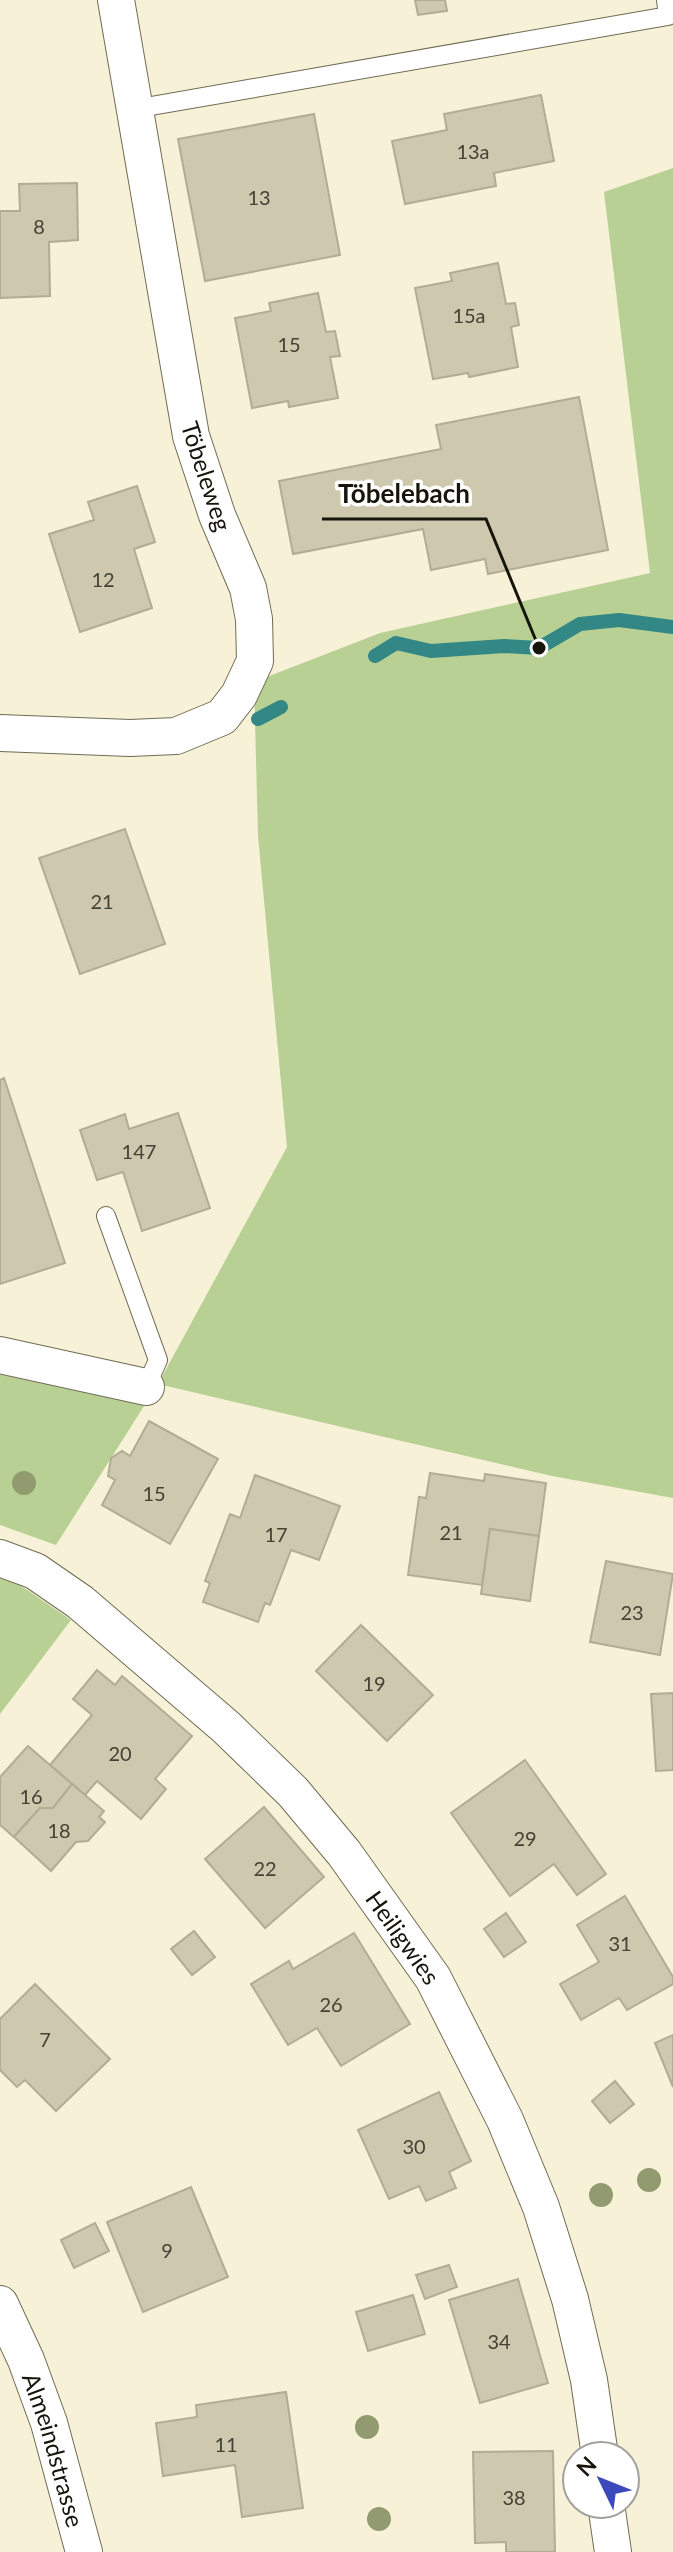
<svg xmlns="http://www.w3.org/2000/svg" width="673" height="2552" font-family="Lato,sans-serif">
	<rect width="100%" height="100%" fill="#f7f2d7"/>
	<!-- green -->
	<g fill="#b8d094">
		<polygon points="673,168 673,1498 552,1476 158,1384 56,1545 0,1525 0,1362 158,1384 287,1147 258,836 254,682 380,633 650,573 604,192"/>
		<polygon points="0,1577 14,1581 71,1620 0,1714"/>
	</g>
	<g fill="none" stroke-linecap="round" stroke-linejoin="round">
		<!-- stream -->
		<g stroke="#338885" stroke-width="14">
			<polyline points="375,656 396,643 431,651 504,646 539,648 580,624 619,620 673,627"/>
			<polyline points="258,719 281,707"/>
		</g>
	</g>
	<!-- building -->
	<g fill="#cdc8ae" stroke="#b1ad93" stroke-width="2">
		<polygon points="415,0 445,0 447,11 418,15"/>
		<polygon points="541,95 554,161 494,173 496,186 405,204 392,141 447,130 444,114"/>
		<polygon points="314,114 340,255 205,281 178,139"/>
		<polygon points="77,183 78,240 49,242 50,296 0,298 0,211 20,211 19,184"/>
		<polygon points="498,263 506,304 515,303 519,325 511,327 518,367 469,377 468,373 433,379 415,288 452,281 450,273"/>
		<polygon points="318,293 326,332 335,331 340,356 330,357 338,398 289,407 288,401 252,408 235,318 271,311 269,303"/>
		<polygon points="579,397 608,550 488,574 485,559 431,570 423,529 293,554 279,481 441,449 436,425"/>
		<polygon points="137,486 155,542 134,549 152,608 80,632 49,534 94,520 88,502"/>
		<polygon points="125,829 165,944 80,974 39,858"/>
		<polygon points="4,1078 65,1263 0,1284 0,1080"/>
		<polygon points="178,1113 210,1208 142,1231 123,1172 97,1180 80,1130 125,1114 129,1129"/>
		<polygon points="149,1421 218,1459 170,1544 102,1505 115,1480 108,1476 111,1458 122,1451 130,1456"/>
		<polygon points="430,1473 484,1481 485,1474 546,1483 539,1536 490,1529 482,1585 408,1575 419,1497 426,1498"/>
		<polygon points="255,1475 340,1506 319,1560 291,1550 270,1605 265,1603 258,1622 203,1602 210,1583 205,1581 230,1514 240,1518"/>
		<polygon points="490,1529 539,1536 530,1601 481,1594"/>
		<polygon points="606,1561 673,1574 660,1655 590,1642"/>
		<polygon points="361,1625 433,1695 387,1741 316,1671"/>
		<polygon points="97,1670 115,1685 122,1676 192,1736 155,1779 166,1789 141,1819 97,1781 85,1795 50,1765 92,1715 73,1699"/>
		<polygon points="673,1693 673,1770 656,1771 651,1694"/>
		<polygon points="28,1746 72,1784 53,1808 40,1808 14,1837 0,1825 0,1777"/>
		<polygon points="525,1760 606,1874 577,1895 554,1864 510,1896 451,1813"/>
		<polygon points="72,1784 104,1811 99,1817 105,1822 88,1841 76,1842 51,1871 14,1837 40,1808 53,1808"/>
		<polygon points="264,1807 324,1877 265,1928 205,1859"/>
		<polygon points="625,1896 673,1977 673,1984 627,2010 619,1998 581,2020 560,1984 599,1962 577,1925"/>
		<polygon points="506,1913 526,1942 504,1957 484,1929"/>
		<polygon points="194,1931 215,1957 192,1975 171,1949"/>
		<polygon points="354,1933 410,2024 341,2066 317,2028 288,2045 251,1984 289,1961 293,1969"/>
		<polygon points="35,1984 110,2059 56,2111 25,2080 17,2087 0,2070 0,2019"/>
		<polygon points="673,2035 673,2087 655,2043"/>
		<polygon points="615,2081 634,2104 610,2123 592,2101"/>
		<polygon points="439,2092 471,2161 449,2172 456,2188 426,2201 419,2186 389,2199 358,2130"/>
		<polygon points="191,2187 228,2277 143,2312 107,2222"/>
		<polygon points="95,2223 109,2251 74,2268 61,2240"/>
		<polygon points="449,2265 457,2287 425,2299 416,2275"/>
		<polygon points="518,2279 548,2383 480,2403 449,2300"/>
		<polygon points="413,2295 425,2334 368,2351 356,2312"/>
		<polygon points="286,2392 303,2508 242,2517 235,2465 163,2476 156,2423 197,2417 196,2405"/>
		<polygon points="553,2451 555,2552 506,2552 506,2542 475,2543 473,2452"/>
	</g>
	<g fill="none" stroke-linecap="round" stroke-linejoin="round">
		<!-- lane casing -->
		<g stroke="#706c54" stroke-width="20">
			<g id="lane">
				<polyline points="134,109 668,16 666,0"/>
				<polyline points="106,1216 158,1360 146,1387"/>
			</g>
		</g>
		<!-- street casing -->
		<g stroke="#706c54" stroke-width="38">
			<g id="street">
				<polyline points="0,733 130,738 176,736 222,717 239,695 255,661 254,619 248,588 217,515 191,436 116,0"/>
				<polyline points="0,1355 146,1387"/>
				<path id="s1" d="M0 1558 35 1571 80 1602 226 1727 293 1792 344 1853 433 1978 505 2120 541 2207 570 2299 589 2380 600 2456"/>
				<path id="s2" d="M0 2304 26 2360 49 2423 84 2552"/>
				<polyline points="606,2504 613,2552"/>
			</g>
		</g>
		<!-- lane -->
		<use href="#lane" stroke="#fff" stroke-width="18"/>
		<!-- street -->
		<use href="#street" stroke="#fff" stroke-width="36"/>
	</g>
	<!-- trees -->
	<g fill="#929a70">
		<circle cx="24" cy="1483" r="12"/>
		<circle cx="649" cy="2180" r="12"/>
		<circle cx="601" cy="2195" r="12"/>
		<circle cx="367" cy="2427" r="12"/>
		<circle cx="379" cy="2519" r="12"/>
	</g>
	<g text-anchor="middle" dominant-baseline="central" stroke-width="7" stroke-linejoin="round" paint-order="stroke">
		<!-- number labels -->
		<g font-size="20" fill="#444234">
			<text x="473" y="151">13a</text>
			<text x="259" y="197">13</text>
			<text x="39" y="226">8</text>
			<text x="469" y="315">15a</text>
			<text x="289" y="344">15</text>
			<text x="103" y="579">12</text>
			<text x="102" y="901">21</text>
			<text x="139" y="1151">147</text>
			<text x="154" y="1493">15</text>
			<text x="451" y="1532">21</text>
			<text x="276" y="1534">17</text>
			<text x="632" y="1612">23</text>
			<text x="374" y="1683">19</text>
			<text x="120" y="1753">20</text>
			<text x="31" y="1796">16</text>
			<text x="59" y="1830">18</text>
			<text x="525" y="1838">29</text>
			<text x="265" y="1868">22</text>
			<text x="620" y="1943">31</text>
			<text x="331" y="2004">26</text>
			<text x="45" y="2039">7</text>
			<text x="414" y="2146">30</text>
			<text x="167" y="2250">9</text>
			<text x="499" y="2341">34</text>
			<text x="226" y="2444">11</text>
			<text x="514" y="2497">38</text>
		</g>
		<!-- street labels -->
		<g font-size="24" fill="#16150b" stroke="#fff">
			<text transform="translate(207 476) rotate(72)">Töbeleweg</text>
			<text stroke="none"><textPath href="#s1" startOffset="560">Heiligwies</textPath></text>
			<text stroke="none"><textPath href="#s2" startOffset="156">Almeindstrasse</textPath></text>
		</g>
	</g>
	<!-- callouts -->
	<path fill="none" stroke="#16150b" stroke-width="3" d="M539 648L486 519H322"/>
	<circle fill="#16150b" stroke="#fff" stroke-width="3" cx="539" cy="648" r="8"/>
	<g font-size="26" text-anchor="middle" font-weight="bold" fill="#16150b" stroke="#fff" stroke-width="7" stroke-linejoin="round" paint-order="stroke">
		<text x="404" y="503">Töbelebach</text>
	</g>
	<!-- north arrow -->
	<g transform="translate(601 2480) rotate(313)"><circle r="38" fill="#ffffff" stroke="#a2a19d" stroke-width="2"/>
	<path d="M0-6L14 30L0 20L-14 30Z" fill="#3c49bc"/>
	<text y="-12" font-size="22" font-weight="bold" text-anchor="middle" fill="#16150b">N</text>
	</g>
</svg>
